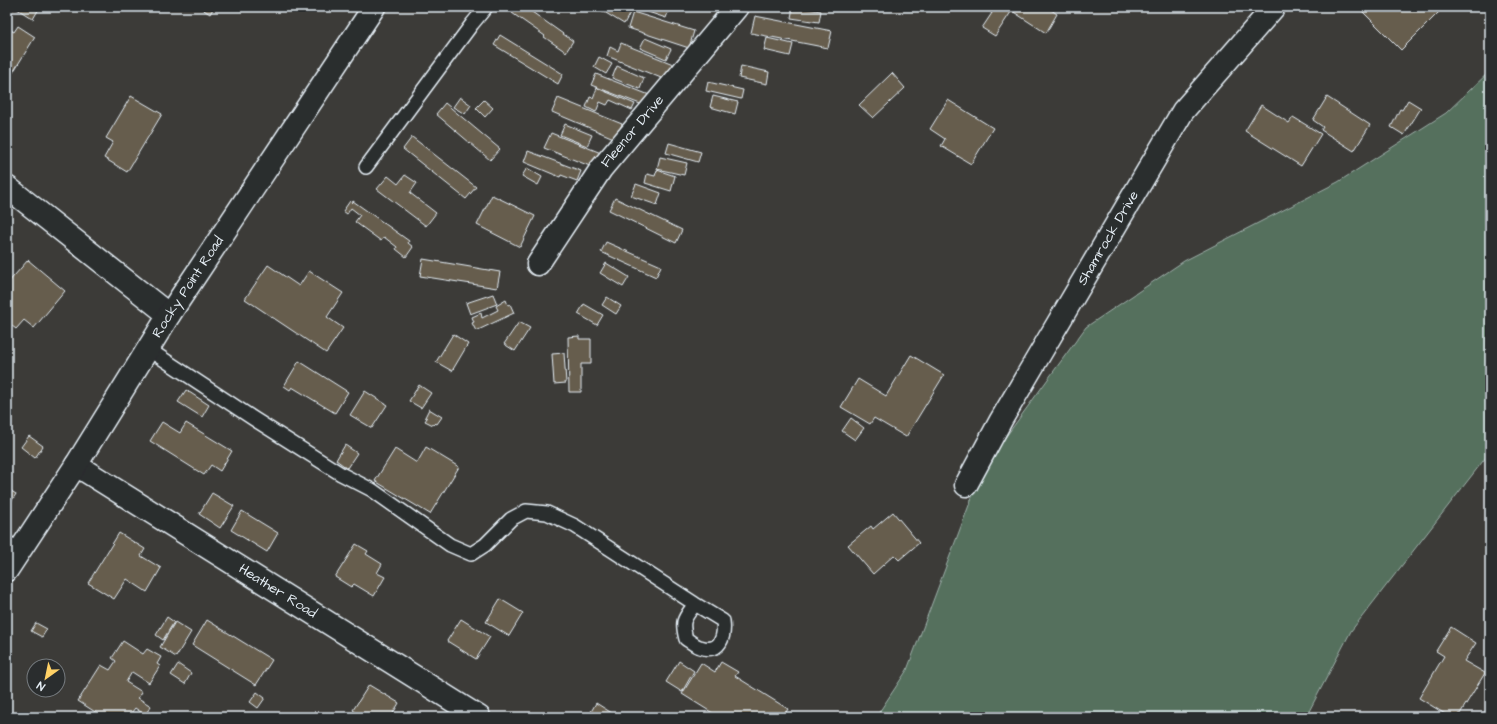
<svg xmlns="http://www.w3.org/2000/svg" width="1497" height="724" font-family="'Architects Daughter',sans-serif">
	<rect width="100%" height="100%" fill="#3c3b38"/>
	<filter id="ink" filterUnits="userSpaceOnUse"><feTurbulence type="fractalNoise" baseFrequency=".025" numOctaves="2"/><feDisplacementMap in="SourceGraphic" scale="8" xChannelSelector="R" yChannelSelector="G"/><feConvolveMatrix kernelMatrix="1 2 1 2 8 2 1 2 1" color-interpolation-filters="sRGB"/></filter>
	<g filter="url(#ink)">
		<!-- green -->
		<polygon fill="#546f5d" stroke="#9eb0aa" points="1490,71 1490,452 1351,631 1306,717 876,717 907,670 983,468 1086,327 1184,261 1338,182 1446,113"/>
		<!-- building -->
		<g fill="#665d4e" stroke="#e8f1f8">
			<polygon points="14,7 40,7 33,19"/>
			<polygon points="199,7 214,7 210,14"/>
			<polygon points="516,7 535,7 532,12 573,41 566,52 544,37 545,36 512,13"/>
			<polygon points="596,7 624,7 631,11 624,24"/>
			<polygon points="640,7 670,7 666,18 639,9"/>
			<polygon points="793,7 821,11 819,22 791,18"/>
			<polygon points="991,7 1004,7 1011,12 995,36 982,28 992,13 989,11"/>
			<polygon points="1006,7 1047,7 1057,14 1046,33"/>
			<polygon points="1358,7 1434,7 1439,12 1401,50"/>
			<polygon points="633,12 694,31 689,48 628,28"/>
			<polygon points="755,16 832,31 828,48 751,33"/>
			<polygon points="18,26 35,37 7,82 7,32 9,29 14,32"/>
			<polygon points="500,35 563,74 558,84 494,45"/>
			<polygon points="645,38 671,49 666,59 640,48"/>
			<polygon points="767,38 793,44 790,56 764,50"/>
			<polygon points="621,43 673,64 666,80 607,56 610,47 618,51"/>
			<polygon points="599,57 612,64 606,74 594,67"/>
			<polygon points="617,66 644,78 640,89 612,78"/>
			<polygon points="741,66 769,72 767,84 739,78"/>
			<polygon points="892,73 905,88 873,118 859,105"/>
			<polygon points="596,74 652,96 648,107 591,85"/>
			<polygon points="708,82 743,90 741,99 706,91"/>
			<polygon points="597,88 635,104 632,110 610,100 607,105 600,102 596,112 586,107 590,97 593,98"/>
			<polygon points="131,96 162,114 127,172 104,158 113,142 106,138"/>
			<polygon points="713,96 738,102 735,114 710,107"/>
			<polygon points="460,97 471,105 465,114 453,107"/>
			<polygon points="1327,97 1370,125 1354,151 1321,130 1323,127 1313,120"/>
			<polygon points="558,98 622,124 616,139 552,112"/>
			<polygon points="484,100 493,108 485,117 476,108"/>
			<polygon points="948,100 993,128 971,164 941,146 945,139 930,129"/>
			<polygon points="1408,100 1421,108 1404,135 1391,127 1400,109 1402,110"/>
			<polygon points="445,103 500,149 490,160 436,114"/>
			<polygon points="1261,105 1289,123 1293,117 1321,134 1301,166 1245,131"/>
			<polygon points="565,124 592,135 587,146 560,135"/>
			<polygon points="551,133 601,153 595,168 544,148"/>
			<polygon points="412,137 476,187 466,199 403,149"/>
			<polygon points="669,143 701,152 698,162 666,153"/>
			<polygon points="528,151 581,171 577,181 561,175 560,177 524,162"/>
			<polygon points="660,157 687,163 684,175 657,169"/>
			<polygon points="527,168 542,177 538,185 522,176"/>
			<polygon points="657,170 675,176 671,191 645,183 647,174 655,176"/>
			<polygon points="405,175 417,183 410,193 436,213 426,226 377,189 388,176 398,184"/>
			<polygon points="636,184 661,193 657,205 631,196"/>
			<polygon points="492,195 535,216 520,247 477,225"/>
			<polygon points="615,198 682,230 676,243 609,210"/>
			<polygon points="350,201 352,203 353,201 409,241 408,243 413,247 406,257 396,249 397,247 384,237 381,241 355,222 360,215 351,208 347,214 343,211"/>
			<polygon points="606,242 661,266 656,277 601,252"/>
			<polygon points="423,259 500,272 497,288 420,276"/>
			<polygon points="28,260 65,291 34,328 24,320 16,329 7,322 7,284"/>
			<polygon points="606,263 629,277 623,287 600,273"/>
			<polygon points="268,265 299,286 309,271 343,293 327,317 343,328 326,353 245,299"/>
			<polygon points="493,294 497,304 470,314 466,303"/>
			<polygon points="607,297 621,306 616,314 602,305"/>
			<polygon points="506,300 508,305 510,304 514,313 476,331 472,323 474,322 472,317 481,313 482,318 498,310 496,306"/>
			<polygon points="584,304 603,315 597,325 578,314"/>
			<polygon points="519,322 530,328 515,351 504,344"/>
			<polygon points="453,334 468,344 452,371 436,362"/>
			<polygon points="579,336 579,339 591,339 591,364 581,364 581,392 569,392 568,337"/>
			<polygon points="564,353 566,383 554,384 552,354"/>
			<polygon points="911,355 944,375 906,437 874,418 870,424 841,407 858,379 886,396"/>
			<polygon points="299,361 348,392 335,413 292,387 290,390 284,386"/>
			<polygon points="419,385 431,393 421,408 409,401"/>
			<polygon points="186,390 209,405 202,417 178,402"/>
			<polygon points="365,391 387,405 372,428 350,415"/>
			<polygon points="429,409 442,417 437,424 435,423 433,425 425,421 427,418 425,417"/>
			<polygon points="851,418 864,428 855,440 842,431"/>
			<polygon points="162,422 180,433 186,423 232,451 220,471 211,465 204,475 150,441"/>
			<polygon points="29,436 43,446 35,458 21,447"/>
			<polygon points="345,445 357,453 347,468 336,460"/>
			<polygon points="426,447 459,467 430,514 375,481 395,449 417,463"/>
			<polygon points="8,489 16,494 7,508 7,490"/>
			<polygon points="212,493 234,506 220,528 199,514"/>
			<polygon points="242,511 278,533 267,552 231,530"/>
			<polygon points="893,512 919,543 899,560 894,555 873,574 848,545 871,526 873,529"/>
			<polygon points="119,533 145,549 141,556 161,568 147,592 127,579 114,599 88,583"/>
			<polygon points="356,544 368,551 366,554 382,564 377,573 385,577 374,596 354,584 351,587 335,577"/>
			<polygon points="500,599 523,613 509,636 486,622"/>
			<polygon points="167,617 174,622 163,640 156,635"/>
			<polygon points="461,619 490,637 476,659 447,641"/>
			<polygon points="207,620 272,660 256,685 192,645"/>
			<polygon points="175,622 191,632 176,657 160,647"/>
			<polygon points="36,623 47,629 42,637 31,631"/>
			<polygon points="1451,627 1476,643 1464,661 1485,673 1458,717 1450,717 1419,698 1444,656 1436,651"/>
			<polygon points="123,641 143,654 147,649 161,657 157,664 160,666 149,683 132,672 126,682 142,692 138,698 151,706 145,715 135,708 128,717 103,717 78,701 101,665 110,670 116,661 112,658"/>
			<polygon points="679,661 694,671 682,692 666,682"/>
			<polygon points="721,662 738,672 735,676 788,709 783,717 719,717 682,694 701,663 715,672"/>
			<polygon points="178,664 191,673 185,684 171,675"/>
			<polygon points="369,685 399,703 392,715 395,717 362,717 353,710"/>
			<polygon points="257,692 265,698 258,708 250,702"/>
			<polygon points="596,703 618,717 588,717"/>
		</g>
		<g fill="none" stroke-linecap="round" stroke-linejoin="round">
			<!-- service casing -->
			<g stroke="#e8f1f8" stroke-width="16">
				<g id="service">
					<polyline points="366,167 472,24 486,7"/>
					<path d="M148 349 254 419 341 474 372 490 450 545 471 554 485 545 511 519 526 511 547 513 575 526 695 604 723 621C725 637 720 654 700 647 695 646 690 641 686 639 681 620 684 619 695 604"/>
					<polyline points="7,542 20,551"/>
				</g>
			</g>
			<!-- minor casing -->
			<g stroke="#e8f1f8" stroke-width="25">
				<g id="minor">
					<path id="s1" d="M538 264 601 169 737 7"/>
					<path id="s2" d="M76 465 479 717"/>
					<path id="s3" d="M966 485 1001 420 1183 111 1274 7"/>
				</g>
			</g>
			<!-- tertiary casing -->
			<g stroke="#e8f1f8" stroke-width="25">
				<g id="tertiary">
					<polyline points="7,187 169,315"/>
					<path id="s4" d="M7 570 76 465 169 315 374 7"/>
				</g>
			</g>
			<!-- service -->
			<use href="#service" stroke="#2a2d2e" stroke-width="13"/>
			<!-- minor -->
			<use href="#minor" stroke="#2a2d2e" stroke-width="22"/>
			<!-- tertiary -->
			<use href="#tertiary" stroke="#2a2d2e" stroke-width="22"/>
		</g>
	</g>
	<g text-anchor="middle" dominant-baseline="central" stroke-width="4" stroke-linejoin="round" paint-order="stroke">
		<!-- street labels -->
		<g font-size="14" fill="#e8f1f8" stroke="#2a2d2e">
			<text stroke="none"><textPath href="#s1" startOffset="163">Fleenor Drive</textPath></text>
			<text stroke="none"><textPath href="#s3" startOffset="285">Shamrock Drive</textPath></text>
			<text stroke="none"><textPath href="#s4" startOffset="336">Rocky Point Road</textPath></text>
			<text stroke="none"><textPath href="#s2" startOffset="238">Heather Road</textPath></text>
		</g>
	</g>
	<!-- margin -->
	<rect width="1497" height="724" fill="none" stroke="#2a2d2e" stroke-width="24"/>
	<rect x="12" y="12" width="1473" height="700" fill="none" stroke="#e8f1f8" stroke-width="1.5" filter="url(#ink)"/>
	<!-- north arrow -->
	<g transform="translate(46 678) rotate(213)"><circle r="19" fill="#2a2d2e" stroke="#767b7f"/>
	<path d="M0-3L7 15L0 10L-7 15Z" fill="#ffd166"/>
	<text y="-6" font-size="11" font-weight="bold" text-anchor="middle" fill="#e8f1f8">N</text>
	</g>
</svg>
